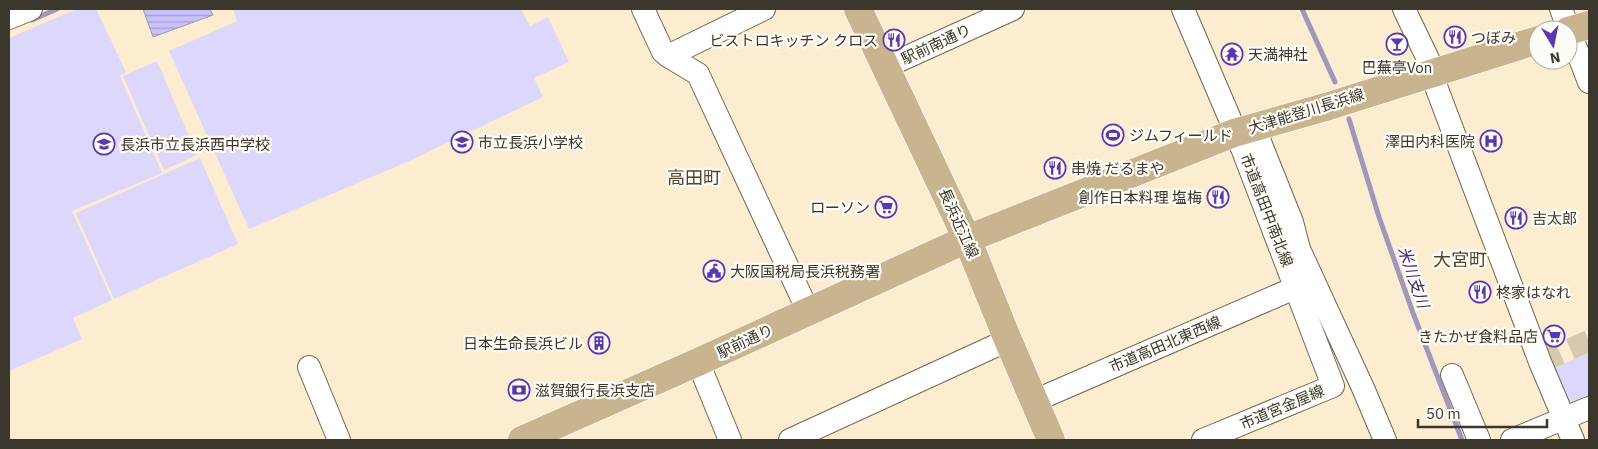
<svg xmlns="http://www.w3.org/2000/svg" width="1598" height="449" font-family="'IBM Plex Sans','Noto Sans JP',sans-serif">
	<defs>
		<pattern id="water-rules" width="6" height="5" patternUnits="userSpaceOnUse" patternTransform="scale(1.25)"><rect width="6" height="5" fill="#cac0fa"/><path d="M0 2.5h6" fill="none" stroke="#a59dcb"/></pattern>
	</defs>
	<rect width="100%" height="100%" fill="#fcedd1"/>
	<!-- green -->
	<g fill="#ddd8fb">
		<polygon points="77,9 96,9 126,72 120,76 162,173 72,211 112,300 73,318 82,339 9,371 9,38"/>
		<polygon points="233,9 521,9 530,26 548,17 569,62 534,78 543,97 407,162 249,229 169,51 237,21"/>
		<polygon points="157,61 197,155 164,170 123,76"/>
		<polygon points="200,158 238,244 114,299 76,213"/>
		<polygon points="1589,353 1589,403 1569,412 1551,369"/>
	</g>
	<!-- water -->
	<polygon fill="url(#water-rules)" stroke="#9f97bc" points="143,9 210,9 213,15 153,37"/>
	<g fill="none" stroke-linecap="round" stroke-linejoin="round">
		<!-- stream -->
		<g stroke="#9f97bc" stroke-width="5">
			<polyline points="1302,9 1335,82"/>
			<polyline points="32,20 57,9"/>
			<polyline points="1349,119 1379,217 1413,313 1462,440"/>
		</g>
		<!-- minor-tunnel -->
		<polyline stroke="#d6c9b0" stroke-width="22" stroke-dasharray="22 11" stroke-linecap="butt" points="1540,362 1589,341"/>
		<!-- minor casing -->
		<g stroke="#72654d" stroke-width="24">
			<g id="minor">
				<polyline points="643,9 663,52 668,56"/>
				<polyline points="764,9 668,56 698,74 808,311"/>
				<polyline points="1183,9 1230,119 1234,133 1242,148 1333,386 1203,440"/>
				<polyline points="1404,9 1428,59 1437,89 1540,362 1573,440"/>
				<polyline points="1561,9 1589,82"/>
				<polyline points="9,18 31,9"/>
				<polyline points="885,67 1013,9"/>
				<polyline points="1257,127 1260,142 1292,222 1299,249 1363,388 1385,440"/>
				<polyline points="698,362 730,440"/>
				<polyline points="309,367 339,440"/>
				<polyline points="1452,375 1479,440"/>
				<polyline points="1034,401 1297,287"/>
				<polyline points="790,440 1008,340"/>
				<polyline points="1512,440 1589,408"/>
			</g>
		</g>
		<!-- major casing -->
		<g stroke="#fff" stroke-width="29">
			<g id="major">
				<polyline points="858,9 967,239 1008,340 1051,440"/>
				<polyline points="1568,31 1589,25"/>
				<polyline points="522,440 698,362 967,239 1234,133 1329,106 1538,40"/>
			</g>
		</g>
		<!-- minor -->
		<use href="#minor" stroke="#fff" stroke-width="22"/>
		<!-- major -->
		<use href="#major" stroke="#c8b58f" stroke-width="28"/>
	</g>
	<!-- icons -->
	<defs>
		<g id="restaurant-ring" transform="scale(1.125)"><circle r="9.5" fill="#fefcf6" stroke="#5c36ae" stroke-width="1.5"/><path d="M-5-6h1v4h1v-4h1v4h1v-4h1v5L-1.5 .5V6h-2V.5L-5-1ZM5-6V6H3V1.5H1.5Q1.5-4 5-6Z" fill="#5c36ae"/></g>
		<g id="bar-ring" transform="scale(1.125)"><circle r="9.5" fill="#fefcf6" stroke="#5c36ae" stroke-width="1.5"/><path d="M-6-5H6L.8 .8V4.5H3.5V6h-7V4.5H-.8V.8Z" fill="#5c36ae"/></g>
		<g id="temple-ring" transform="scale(1.125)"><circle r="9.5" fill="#fefcf6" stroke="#5c36ae" stroke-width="1.5"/><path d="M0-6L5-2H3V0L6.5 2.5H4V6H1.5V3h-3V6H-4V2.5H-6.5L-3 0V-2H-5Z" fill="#5c36ae"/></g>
		<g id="stadium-ring" transform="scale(1.125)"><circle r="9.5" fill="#fefcf6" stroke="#5c36ae" stroke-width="1.5"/><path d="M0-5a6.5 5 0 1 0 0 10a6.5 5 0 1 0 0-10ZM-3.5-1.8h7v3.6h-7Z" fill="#5c36ae"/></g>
		<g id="hospital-ring" transform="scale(1.125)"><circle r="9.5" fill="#fefcf6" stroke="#5c36ae" stroke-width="1.5"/><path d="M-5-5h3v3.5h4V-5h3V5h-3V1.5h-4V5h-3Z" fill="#5c36ae"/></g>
		<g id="school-ring" transform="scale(1.125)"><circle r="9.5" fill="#fefcf6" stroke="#5c36ae" stroke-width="1.5"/><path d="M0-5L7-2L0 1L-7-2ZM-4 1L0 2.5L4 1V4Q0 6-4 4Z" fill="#5c36ae"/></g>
		<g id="supermarket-ring" transform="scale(1.125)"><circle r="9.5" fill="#fefcf6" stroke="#5c36ae" stroke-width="1.5"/><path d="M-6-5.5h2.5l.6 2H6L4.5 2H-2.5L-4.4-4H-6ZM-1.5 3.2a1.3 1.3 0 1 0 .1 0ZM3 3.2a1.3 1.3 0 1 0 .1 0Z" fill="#5c36ae"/></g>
		<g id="civic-ring" transform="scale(1.125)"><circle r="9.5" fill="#fefcf6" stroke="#5c36ae" stroke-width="1.5"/><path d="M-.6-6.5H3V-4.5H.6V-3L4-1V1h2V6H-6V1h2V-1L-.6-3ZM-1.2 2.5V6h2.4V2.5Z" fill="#5c36ae"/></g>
		<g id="building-ring" transform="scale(1.125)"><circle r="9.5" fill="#fefcf6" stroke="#5c36ae" stroke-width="1.5"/><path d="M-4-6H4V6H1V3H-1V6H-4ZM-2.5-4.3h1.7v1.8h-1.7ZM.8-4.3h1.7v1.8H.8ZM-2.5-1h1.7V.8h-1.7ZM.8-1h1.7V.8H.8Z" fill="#5c36ae"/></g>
		<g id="bank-ring" transform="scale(1.125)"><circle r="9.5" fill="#fefcf6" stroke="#5c36ae" stroke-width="1.5"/><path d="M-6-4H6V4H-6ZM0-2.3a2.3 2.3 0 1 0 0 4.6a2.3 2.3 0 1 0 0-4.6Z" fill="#5c36ae"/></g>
	</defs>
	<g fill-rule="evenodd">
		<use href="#restaurant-ring" x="1455" y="37"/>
		<use href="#restaurant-ring" x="894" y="40"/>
		<use href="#bar-ring" x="1397" y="44"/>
		<use href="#temple-ring" x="1232" y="54"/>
		<use href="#stadium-ring" x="1113" y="135"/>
		<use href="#hospital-ring" x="1491" y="141"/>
		<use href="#school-ring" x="462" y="142"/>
		<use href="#school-ring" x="104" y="144"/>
		<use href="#restaurant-ring" x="1055" y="168"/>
		<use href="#restaurant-ring" x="1218" y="197"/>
		<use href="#supermarket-ring" x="886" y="207"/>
		<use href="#restaurant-ring" x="1516" y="218"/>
		<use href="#civic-ring" x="714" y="271"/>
		<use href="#restaurant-ring" x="1480" y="292"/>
		<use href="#supermarket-ring" x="1554" y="336"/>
		<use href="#building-ring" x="599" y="343"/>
		<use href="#bank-ring" x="519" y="390"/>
	</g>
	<g text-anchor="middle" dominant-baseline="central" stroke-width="4.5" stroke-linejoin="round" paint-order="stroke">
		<!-- poi labels -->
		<g font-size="15" fill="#3c372c" stroke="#fefcf6" text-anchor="start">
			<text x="1471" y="37">つぼみ</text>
			<text x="878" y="40" text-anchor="end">ビストロキッチン クロス</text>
			<text x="1248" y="54">天満神社</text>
			<text x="1397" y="67" text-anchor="middle">巴蕪亭Von</text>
			<text x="1129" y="135">ジムフィールド</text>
			<text x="1475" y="141" text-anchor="end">澤田内科医院</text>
			<text x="478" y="142">市立長浜小学校</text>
			<text x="120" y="144">長浜市立長浜西中学校</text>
			<text x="1071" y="168">串焼 だるまや</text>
			<text x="1202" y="197" text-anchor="end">創作日本料理 塩梅</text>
			<text x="870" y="207" text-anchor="end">ローソン</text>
			<text x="1532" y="218">吉太郎</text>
			<text x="730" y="271">大阪国税局長浜税務署</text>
			<text x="1496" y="292">柊家はなれ</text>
			<text x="1538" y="336" text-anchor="end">きたかぜ食料品店</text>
			<text x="583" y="343" text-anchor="end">日本生命長浜ビル</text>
			<text x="535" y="390">滋賀銀行長浜支店</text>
		</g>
		<!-- street labels -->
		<g font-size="15" fill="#3c372c" stroke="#fefcf6">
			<text transform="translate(936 44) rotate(-25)">駅前南通り</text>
			<text transform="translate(1306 111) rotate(-17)">大津能登川長浜線</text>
			<text transform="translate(1267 210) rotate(69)">市道高田中南北線</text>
			<text transform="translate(959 223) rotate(66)">長浜近江線</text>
			<text transform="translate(745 341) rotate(-25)">駅前通り</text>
			<text transform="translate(1165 344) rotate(-23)">市道高田北東西線</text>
			<text transform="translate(1282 407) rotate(-23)">市道宮金屋線</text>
		</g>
		<!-- water labels -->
		<g font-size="16" font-style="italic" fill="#3b296b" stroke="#fefcf6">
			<text transform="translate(1414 277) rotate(71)">米川支川</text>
		</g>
		<!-- quarter labels -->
		<g font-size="18" fill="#50442d" stroke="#fefcf6">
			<text x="694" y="177">高田町</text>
			<text x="1460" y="259">大宮町</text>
		</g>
	</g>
	<!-- border -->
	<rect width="1598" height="449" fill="none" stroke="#3c372c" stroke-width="20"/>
	<!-- north arrow -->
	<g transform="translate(1553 45) rotate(170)"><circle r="24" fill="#fefcf6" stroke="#b0ada5"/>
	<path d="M0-4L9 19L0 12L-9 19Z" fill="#5c36ae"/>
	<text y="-8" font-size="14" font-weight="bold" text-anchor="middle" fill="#3c372c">N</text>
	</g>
	<!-- scale -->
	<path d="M1418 419v8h129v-8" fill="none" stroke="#3c372c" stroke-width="2.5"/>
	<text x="1426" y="419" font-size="15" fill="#3c372c" stroke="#fefcf6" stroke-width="4" paint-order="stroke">50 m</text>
</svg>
